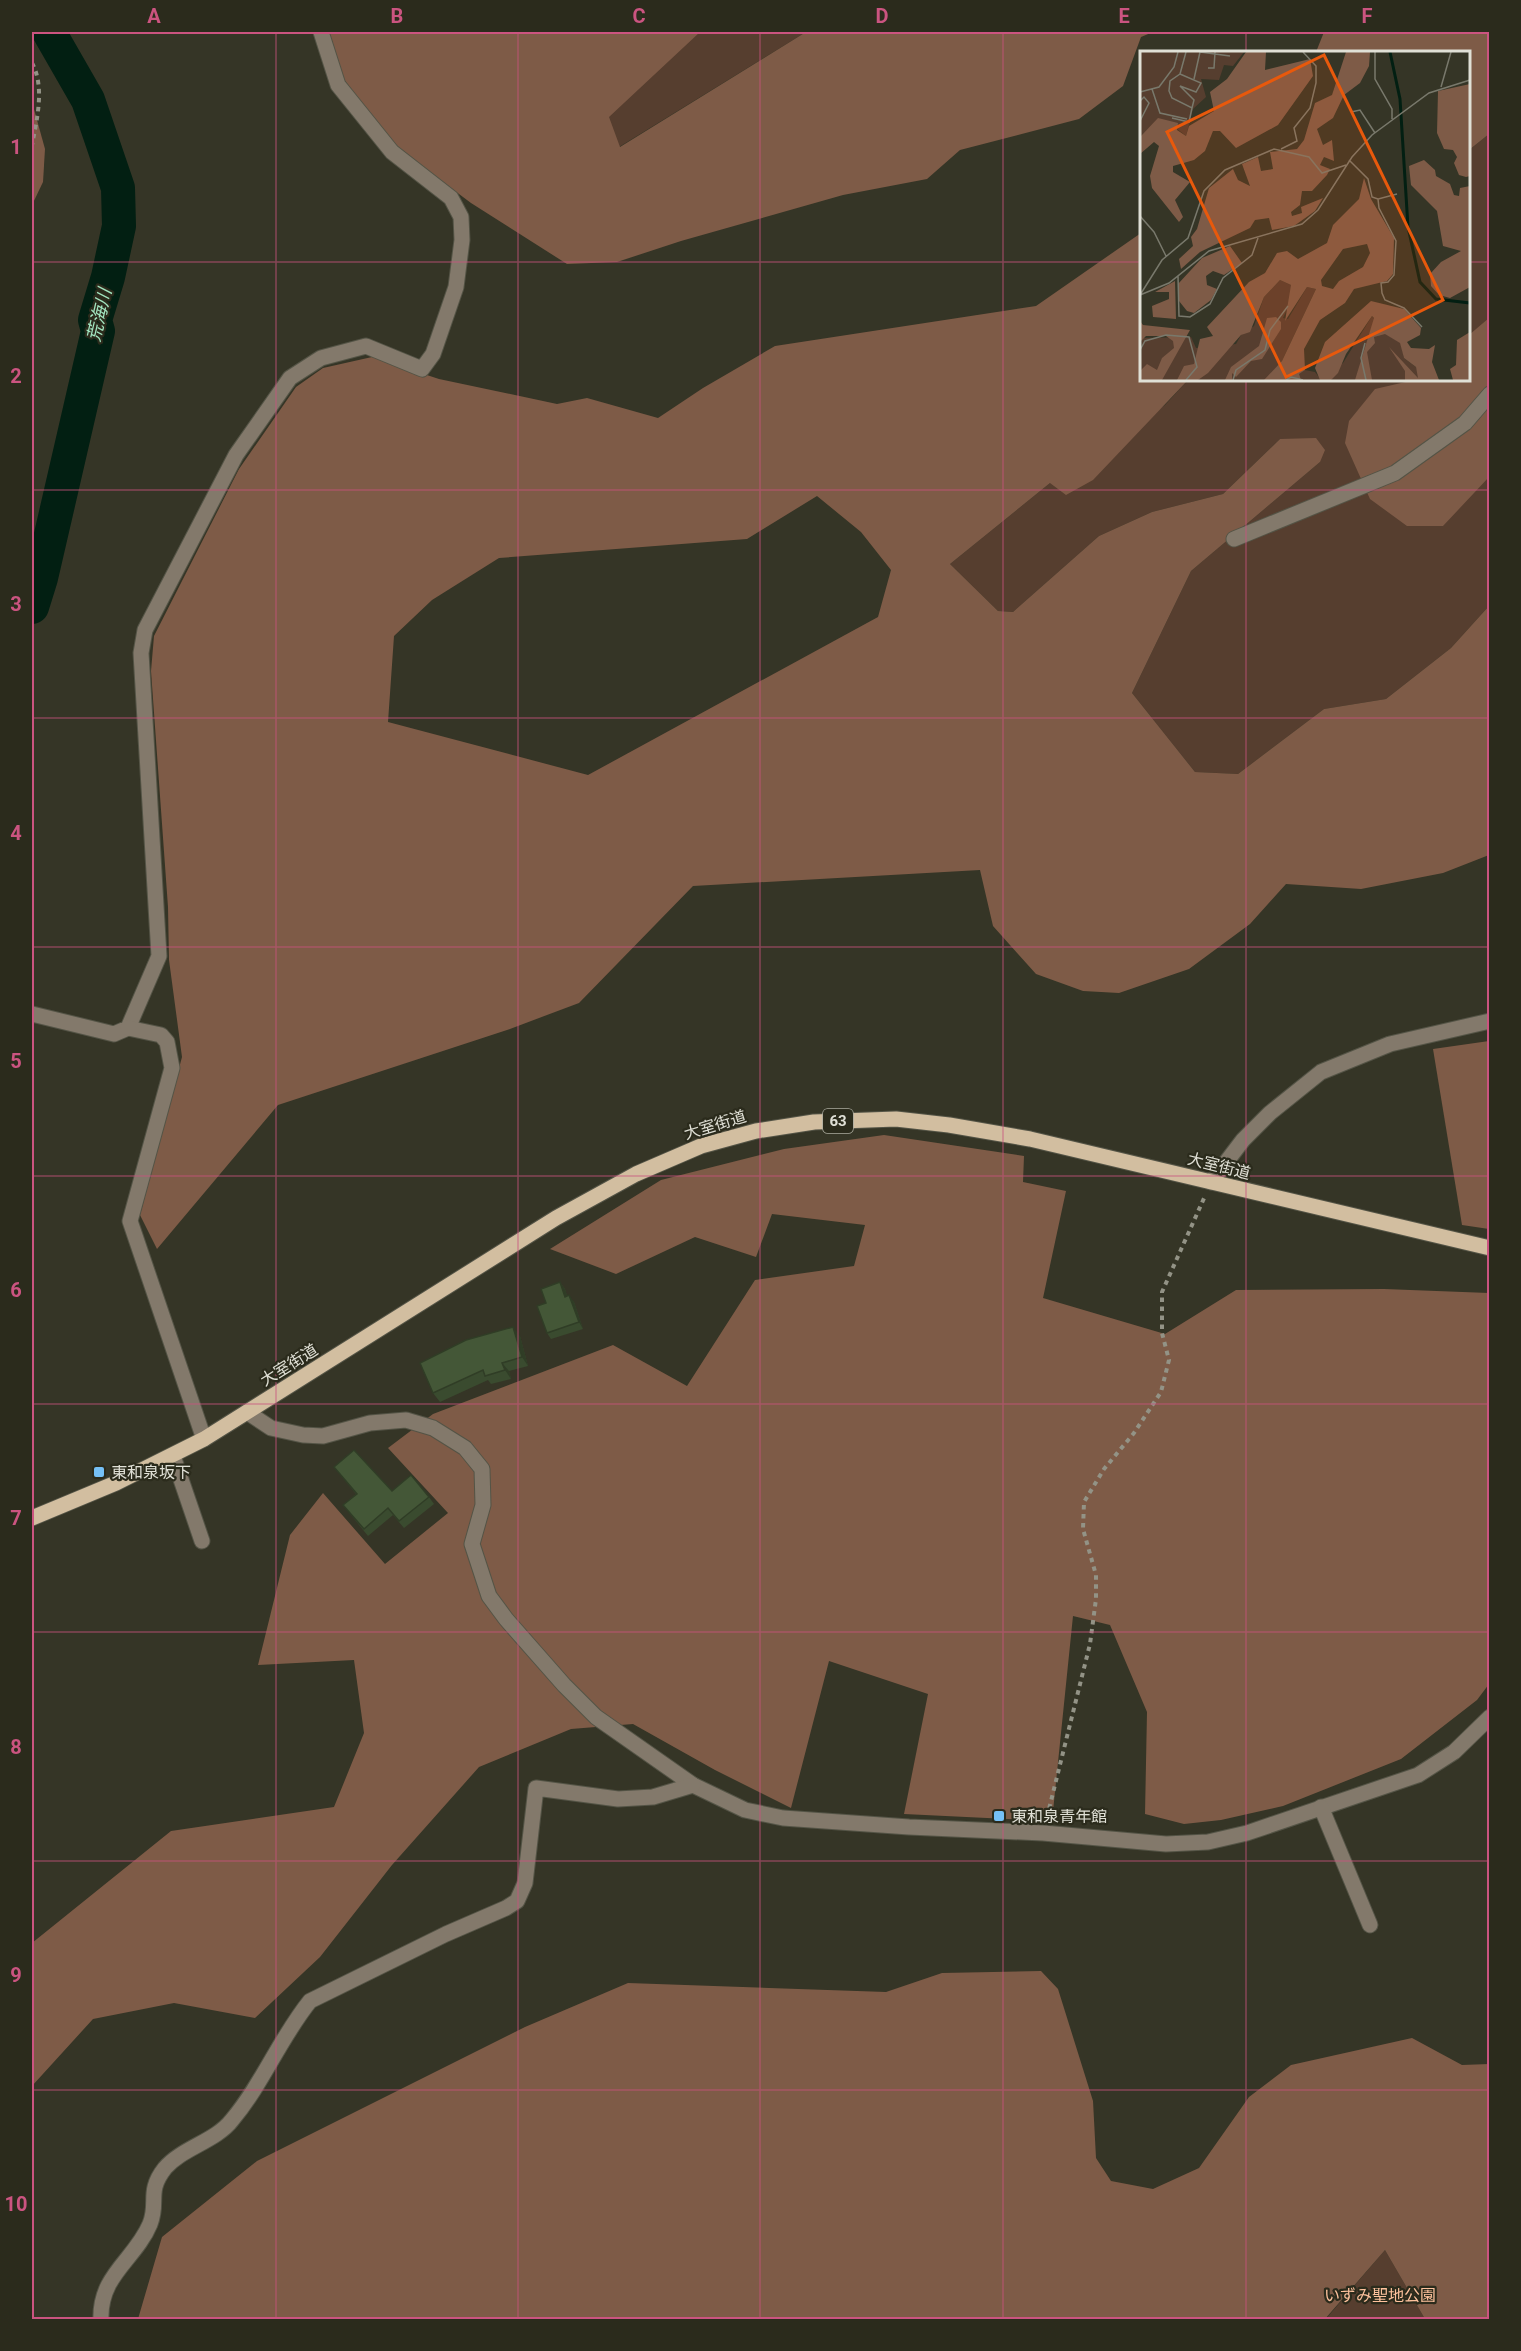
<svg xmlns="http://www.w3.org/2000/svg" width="1521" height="2351" font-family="Roboto,'Noto Sans JP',sans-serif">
	<rect width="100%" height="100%" fill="#353526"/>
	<!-- green -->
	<g fill="#563e2f">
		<polygon points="594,32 806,32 619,147 608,117"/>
		<polygon points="1489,134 1489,606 1451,648 1386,699 1324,709 1238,774 1195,772 1132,693 1191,571 1320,462 1280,439 1223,494 1152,512 1099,536 1013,612 998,611 950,564 1050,483 1165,405 1188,380 1468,380 1469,150"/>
		<polygon points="1385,2250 1425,2319 1325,2320"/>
	</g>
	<!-- forest -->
	<g fill="#7e5b47" fill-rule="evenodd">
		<polygon points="329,32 700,32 609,117 620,147 806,32 1153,32 1141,37 1123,86 1079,119 960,150 927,179 843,195 681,241 617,262 567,264 471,203 395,146 342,77"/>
		<polygon points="1324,32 1489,32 1489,134 1469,150 1468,52 1316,52"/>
		<polygon points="32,102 45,149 43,182 32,205"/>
		<path d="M1141 233 1142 380H1188L1093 480 1066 495 1050 483 950 564 998 611 1013 612 1099 536 1152 512 1223 494 1280 439 1316 438 1325 450 1320 462 1191 571 1132 693 1195 772 1238 774 1324 709 1386 699 1451 648 1489 606V855L1443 873 1361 889 1286 884 1250 924 1189 969 1119 993 1083 991 1036 974 993 926 980 870 693 886 579 1003 507 1030 278 1105 157 1249 140 1215 182 1057 169 960 168 907 151 671 154 636 239 469 296 387 323 368 372 357 439 379 557 404 587 398 658 418 703 388 775 346 1036 306ZM817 496 861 532 891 570 878 617 588 775 388 722 394 636 432 600 499 558 747 539Z"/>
		<polygon points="1489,318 1489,477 1443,526 1407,526 1370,499 1345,443 1349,421 1375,389 1414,380 1468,380 1469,335"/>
		<polygon points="1489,1041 1490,1041 1489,1229 1462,1225 1433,1049"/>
		<polygon points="884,1135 1024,1156 1023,1182 1066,1191 1043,1298 1165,1334 1236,1290 1384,1289 1489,1293 1489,1684 1477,1700 1401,1759 1283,1806 1221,1820 1184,1824 1145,1814 1147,1712 1110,1625 1073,1616 1052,1821 904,1814 928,1694 829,1661 791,1808 715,1770 633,1724 571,1729 479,1767 392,1865 320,1957 255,2018 174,2003 93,2019 32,2086 32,1943 171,1831 334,1807 364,1733 354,1660 258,1665 290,1535 323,1493 385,1564 448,1513 388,1448 433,1414 613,1345 687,1386 755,1280 854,1266 865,1225 772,1214 756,1257 695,1237 616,1274 550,1249 661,1180 784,1149"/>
		<polygon points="1041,1971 1058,1989 1093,2101 1096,2158 1111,2181 1153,2189 1199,2168 1249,2097 1291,2065 1412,2038 1462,2065 1489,2064 1489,2319 1425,2319 1385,2250 1325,2319 138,2319 162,2237 257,2161 525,2027 628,1983 886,1992 942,1973"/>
	</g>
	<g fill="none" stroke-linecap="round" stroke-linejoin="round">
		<!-- river -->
		<polyline stroke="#021f12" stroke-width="34" points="32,607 41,578 98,331 95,320 108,277 119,226 118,188 88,100 49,32"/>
		<!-- minor casing -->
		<g stroke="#545446" stroke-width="17">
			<g id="minor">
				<polyline points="1234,539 1395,473 1465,423 1490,394"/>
				<polyline points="32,1014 114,1034 128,1028 159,956 141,653 145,630 236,455 290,378 321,358 366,346 422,369 433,354 456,287 462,240 461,217 451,198 392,152 338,85 321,32"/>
				<polyline points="128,1028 161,1035 167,1042 172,1068 130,1221 204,1439"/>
				<polyline points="1211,1182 1243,1140 1270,1113 1321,1072 1390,1044 1490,1021"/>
				<polyline points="247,1412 271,1428 303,1435 323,1436 370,1423 406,1420 433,1428 465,1448 482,1469 483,1505 472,1544 489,1596 506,1619 564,1685 596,1717 693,1785 745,1810 783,1818 909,1827 1043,1833 1166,1844 1208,1842 1247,1833 1418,1775 1454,1752 1490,1717"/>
				<polyline points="173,1456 202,1541"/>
				<polyline points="1321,1807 1370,1925"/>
				<path d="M101 2320C99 2275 135 2260 150 2224 159 2202 146 2192 165 2168 182 2148 216 2141 232 2120 263 2083 280 2038 310 2001L446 1934 506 1908 517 1901 525 1883 536 1788 618 1799 653 1797 693 1785"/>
			</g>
		</g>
		<!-- major casing -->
		<g stroke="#545446" stroke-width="17">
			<polyline id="major" points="32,1518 116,1483 204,1439 556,1218 636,1174 701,1146 756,1131 814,1122 896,1119 949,1125 1030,1139 1490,1248"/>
		</g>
		<!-- path -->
		<g stroke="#939386" stroke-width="4" stroke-dasharray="4.5 4.5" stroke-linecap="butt">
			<path d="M32 63C45 87 37 119 32 145"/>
			<polyline points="1047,1817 1090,1644 1096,1599 1096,1575 1083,1529 1084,1502 1104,1469 1134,1433 1161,1392 1169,1360 1162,1333 1162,1292 1205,1196"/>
		</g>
		<!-- minor -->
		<use href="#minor" stroke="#83796b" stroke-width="15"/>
		<!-- major -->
		<use href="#major" stroke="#d2bea0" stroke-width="15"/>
	</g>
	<!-- wall -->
	<g fill="#3a4b2f">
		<polygon points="560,1282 565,1289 567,1296 574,1302 583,1329 551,1339 547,1333 546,1303"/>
		<polygon points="520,1336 528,1366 509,1371 511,1379 491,1384 488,1380 440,1402 433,1393"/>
		<polygon points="334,1467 392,1491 429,1497 434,1504 404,1528 393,1515 368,1536 343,1505 356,1494"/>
	</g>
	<!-- shaded-wall -->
	<g fill="#303d26">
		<polygon points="560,1282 565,1289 570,1304 565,1297"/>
		<polygon points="569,1295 574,1302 583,1329 579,1322"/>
		<polygon points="513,1327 520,1336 528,1366 522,1357"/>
		<polygon points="502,1363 509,1371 511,1379 505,1370"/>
	</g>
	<!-- building -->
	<g fill="#445737" stroke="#303d26" stroke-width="1.5">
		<polygon points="560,1282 565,1297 569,1295 579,1322 547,1333 537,1306 546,1303 541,1289"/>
		<polygon points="513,1327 522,1357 502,1363 505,1370 485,1376 483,1370 433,1393 420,1363 466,1340"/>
		<polygon points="354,1450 392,1491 411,1475 429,1497 399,1521 388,1508 364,1529 343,1505 357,1494 334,1467"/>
	</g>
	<!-- grid -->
	<path fill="none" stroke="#cb5480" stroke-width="1.5" stroke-opacity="0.55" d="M276 32V2320M518 32V2320M760 32V2320M1003 32V2320M1246 32V52M32 262H1142M1468 262H1490M1246 380V2320M32 490H1490M32 718H1490M32 947H1490M32 1176H1490M32 1404H1490M32 1632H1490M32 1861H1490M32 2090H1490"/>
	<!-- markers -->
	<g fill="#75c0f6" stroke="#2b2b1c" stroke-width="2">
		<rect x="93" y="1466" width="12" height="12" rx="3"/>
		<rect x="993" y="1810" width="12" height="12" rx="3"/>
	</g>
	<g text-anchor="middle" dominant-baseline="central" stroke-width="4.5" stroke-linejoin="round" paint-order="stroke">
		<!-- shield labels -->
		<rect fill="#2b2b1c" stroke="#aaaa9e" stroke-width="1.5" x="823" y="1109" width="30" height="24" rx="4.5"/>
		<g font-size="15" font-weight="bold" fill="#e0e0d6">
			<text x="838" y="1121">63</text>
		</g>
		<!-- street labels -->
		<g font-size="16" fill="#e0e0d6" stroke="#2b2b1c">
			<text transform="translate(715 1125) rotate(-17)">大室街道</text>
			<text transform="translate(1219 1166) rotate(14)">大室街道</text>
			<text transform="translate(289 1365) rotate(-32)">大室街道</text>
		</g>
		<!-- poi labels -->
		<g font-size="16" fill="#e0e0d6" stroke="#2b2b1c" text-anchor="start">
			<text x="111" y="1472">東和泉坂下</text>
			<text x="1011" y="1816">東和泉青年館</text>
		</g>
		<!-- park labels -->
		<g font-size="16" fill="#fec29d" stroke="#2b2b1c">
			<text x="1380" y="2295">いずみ聖地公園</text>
		</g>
		<!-- water labels -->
		<g font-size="18" font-style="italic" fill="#a3e6c1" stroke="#2b2b1c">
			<text transform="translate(99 315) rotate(-77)">荒海川</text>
		</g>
	</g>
	<!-- overview -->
	<g transform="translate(1140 51)">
		<rect width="330" height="330" fill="#353526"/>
		<path d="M0 1H104L93 15 84 14 79 29 61 28 66 46 53 58 46 85 31 73 8 78 0 86ZM140 229 151 234V250L143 267 148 268 167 236 176 238 142 310 130 325 165 319 175 321 179 326 203 312 232 265 246 283 261 292 264 307 276 316 281 329H0L2 287 51 286 56 297 96 293 101 284 114 275 124 246Z" fill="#563e2f"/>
		<path d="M106 1H126L125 19 170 8 173 25 138 74 96 97 80 80H73L65 100 54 109 33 115V121L50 131 35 149 43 166 39 171 12 137 10 125 19 95 14 91 0 103V86L18 67 38 72 37 79 46 85 49 75 74 60 70 41 87 28ZM206 1H230L229 15 220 32 204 44 193 67 177 78 183 94 192 89 194 110 184 106 180 114 190 118 187 124 172 140H162L160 154 151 161 152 165 162 162 161 156 183 147 175 160 154 175 132 179 129 167 115 169 110 177 60 201 41 218 39 208 53 195 51 186 57 178 69 137 93 118 98 129 110 135 102 113 118 106 121 120 133 118 130 101 157 98 164 89 175 52 192 44ZM330 33V125L326 126 319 124 314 112 317 106 313 99 304 98 297 82 298 40ZM284 109 295 119 296 125 310 133 314 144 319 145 320 137 330 135V236L310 247 299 244 291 235 290 223 301 211 321 200 303 195 297 160 271 134 269 115ZM224 127 231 148 254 187 253 223 247 230 214 238 205 252 180 269 164 298 165 319 159 323 161 329H124L142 310 176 238 167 236 145 270 151 234 140 229 124 246 110 281 101 284 68 322 58 329H37L44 315 54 313 60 288 73 285 67 276 109 231 125 222 137 202 147 200 158 208 187 192 193 174 219 148ZM227 193 230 202 223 216 199 230 193 238 182 235 181 229 203 198ZM90 195 102 212 84 224 73 220 66 225 67 234 77 238 71 249 54 262 47 260 39 250 38 233 62 207ZM35 230 36 268 13 266 12 255 29 248V241H15ZM231 250 264 258 281 277 280 284 267 291 271 297 289 298 295 294 292 311 299 329H265V320L249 296 278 327 276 316 264 307 260 292 245 283 234 286 235 292 227 301 232 329H215L234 267 232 265 206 303 198 322 191 329H180L175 317 185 291ZM136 266 141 271V278L122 308 111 310 96 326 92 322V329H85L91 316 119 295 127 267ZM0 270 3 274 50 279 22 329H0V320L7 313 17 319 22 307 34 297 33 290 26 285H6L0 291ZM330 281V329H313L310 318 316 314 317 289Z" fill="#7e5b47" fill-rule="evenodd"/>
		<path fill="none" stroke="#021f12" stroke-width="3" d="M250 1 260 48 268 176 280 231 296 248 330 252"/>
		<path fill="none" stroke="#79796c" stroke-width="1.5" d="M60 1 90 5M235 1V28L252 58V68M68 17H74L75 1M40 23 61 32 56 41 40 35 54 49 52 57 32 47 29 40 30 30ZM40 23 46 1M54 28 60 1M301 36 311 1M12 38 20 62 47 68M0 41 19 36 34 16 38 1M0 50 4 46 9 52 0 70M211 61 220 59 235 82M32 67 49 71 52 57M141 98 157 90 154 77 170 57 176 32V15L163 1M209 109 228 128 232 146 238 148M257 143 238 148 239 157 256 190 254 224 248 231 241 232 242 242 245 249 264 257 282 276M0 165 14 181 26 205M38 225 39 265 50 266 70 253 83 227 112 204 118 187M0 244 22 209 48 187 64 140 85 119 134 98 169 106 182 122 206 114M0 244 29 232 69 200 162 173 178 159 212 106 232 84 289 42 330 29M225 292 221 307 226 329M0 299 5 290 26 284 49 286 57 316 46 329M93 329 96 319 125 299 130 279 148 255M146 329 151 326 163 329"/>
		<path fill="#e8590c" fill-opacity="0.15" stroke="#e8590c" stroke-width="3" d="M184 4 303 249 146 326 27 81Z"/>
		<rect width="330" height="330" fill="none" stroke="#e0e0d6" stroke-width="3"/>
	</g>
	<!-- border -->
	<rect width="1521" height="2351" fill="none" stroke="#2b2b1c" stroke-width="66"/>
	<rect x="33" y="33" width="1455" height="2285" fill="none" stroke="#cb5480" stroke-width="2"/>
	<g font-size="20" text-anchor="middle" font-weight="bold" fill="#cb5480">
		<text x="154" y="23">A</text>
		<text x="397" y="23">B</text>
		<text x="639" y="23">C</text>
		<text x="882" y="23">D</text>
		<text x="1124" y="23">E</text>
		<text x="1367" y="23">F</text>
		<text x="16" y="154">1</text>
		<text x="16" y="383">2</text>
		<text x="16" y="611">3</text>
		<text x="16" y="840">4</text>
		<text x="16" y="1068">5</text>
		<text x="16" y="1297">6</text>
		<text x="16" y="1525">7</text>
		<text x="16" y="1754">8</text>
		<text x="16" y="1982">9</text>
		<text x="16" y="2211">10</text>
	</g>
</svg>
